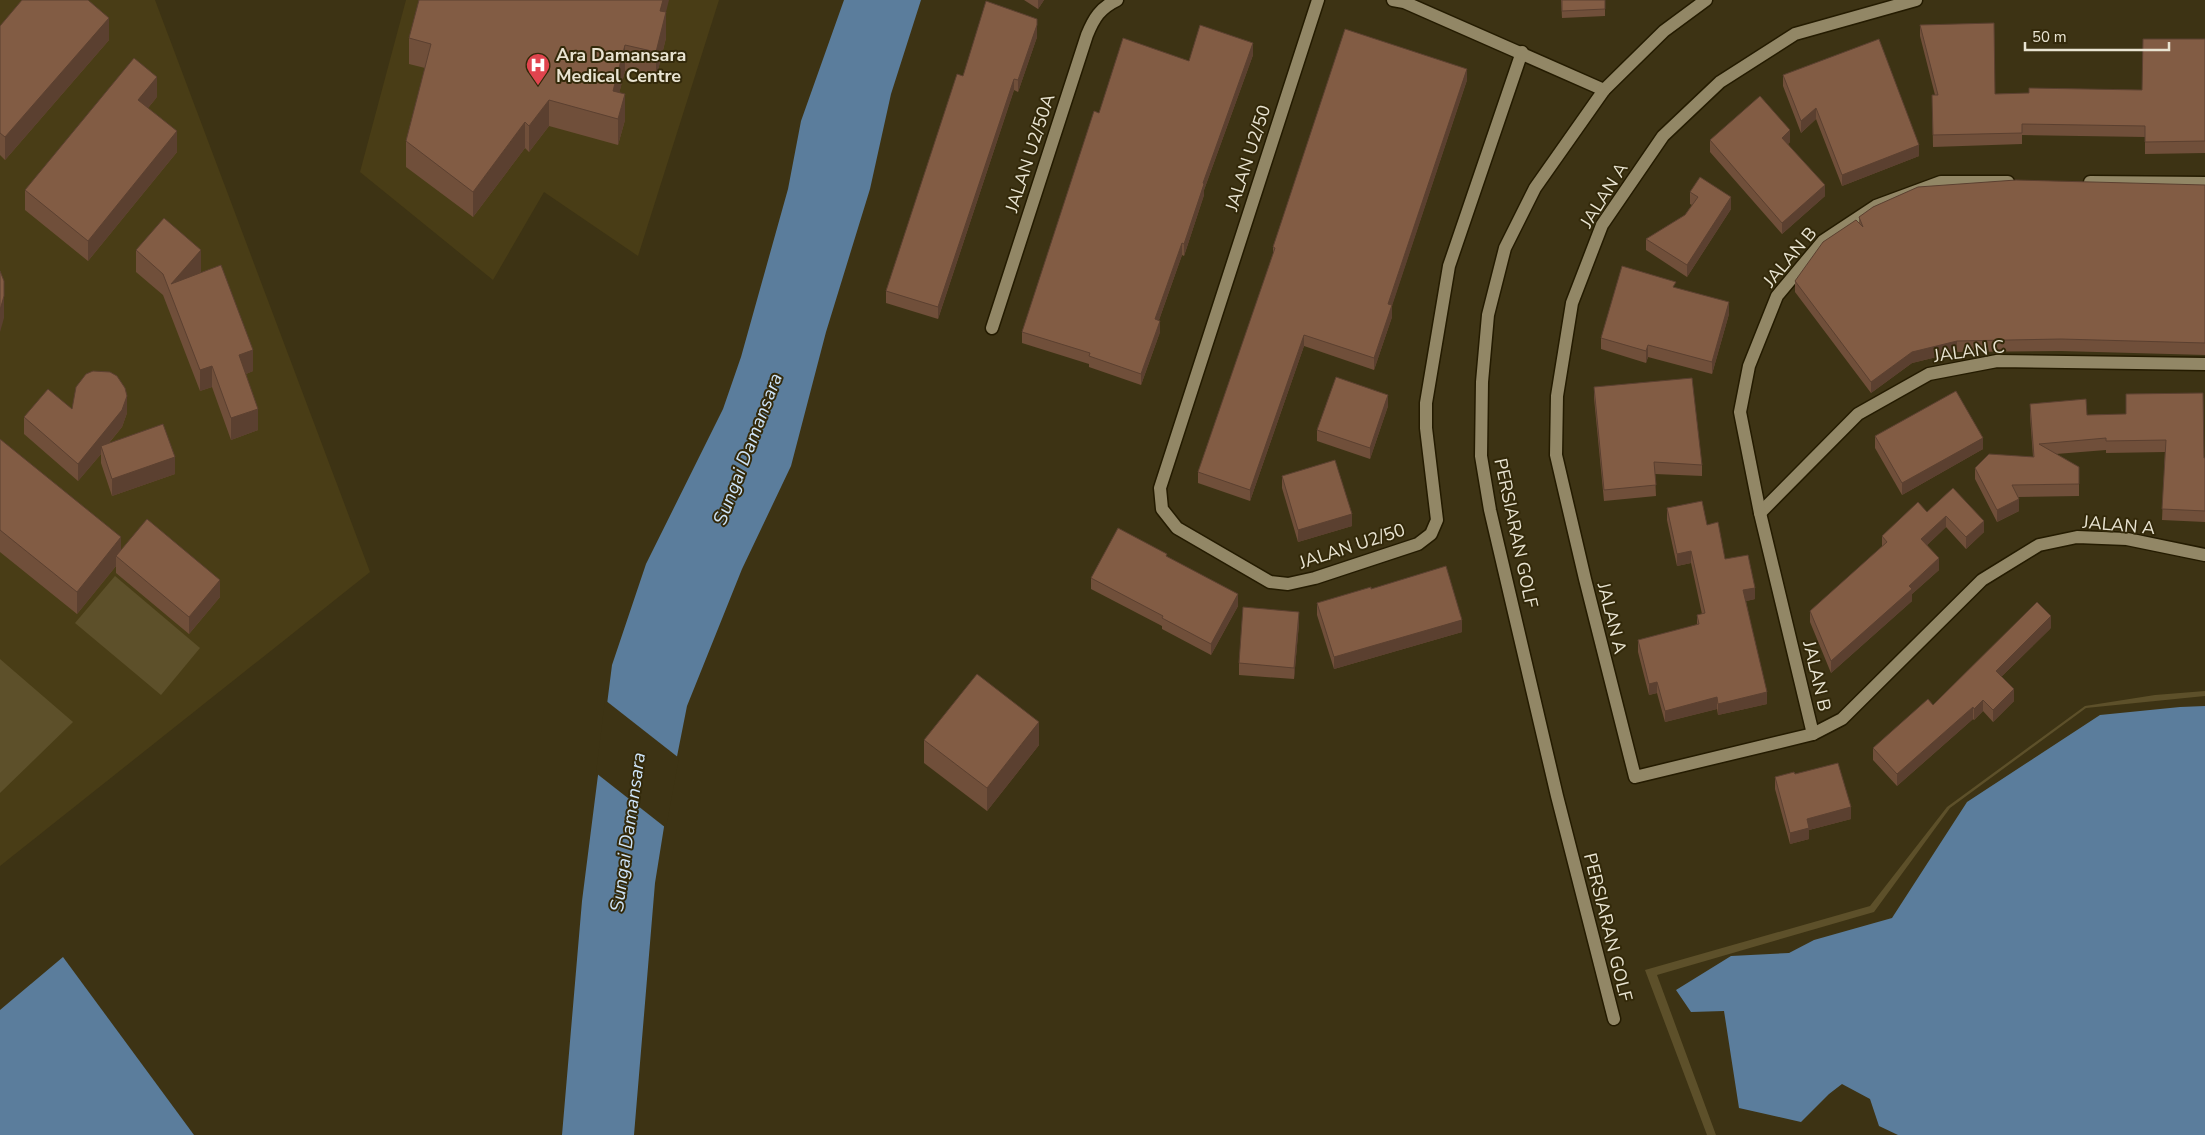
<svg xmlns="http://www.w3.org/2000/svg" width="2205" height="1135" font-family="'Nunito Sans',sans-serif">
	<rect width="100%" height="100%" fill="#3d3314"/>
	<!-- built -->
	<g fill="#493d16">
		<polygon points="0,0 155,0 370,572 0,866"/>
		<polygon points="406,0 719,0 638,256 544,192 493,280 360,172"/>
	</g>
	<!-- green -->
	<g fill="#5d502a">
		<polygon points="115,576 200,648 161,695 75,623"/>
		<polygon points="0,659 73,722 0,793"/>
		<polygon points="2205,691 2205,696 2086,708 1950,808 1874,912 1657,975 1716,1135 1707,1135 1645,970 1870,906 1947,807 2085,706 2155,695"/>
	</g>
	<!-- water -->
	<g fill="#5b7d9c">
		<polygon points="844,0 921,0 891,94 870,189 826,332 791,466 742,569 687,706 668,802 655,883 634,1135 562,1135 582,901 612,665 646,564 723,409 741,357 788,189 801,121"/>
		<polygon points="2205,706 2205,1135 1898,1135 1879,1126 1870,1099 1842,1084 1829,1094 1801,1122 1739,1108 1724,1011 1691,1012 1676,990 1731,956 1789,953 1814,940 1892,918 1967,802 2100,715 2180,707"/>
		<polygon points="63,957 194,1135 0,1135 0,1010"/>
	</g>
	<!-- pier -->
	<polygon fill="#3d3314" points="605,700 679,758 666,828 596,773"/>
	<g fill="none" stroke-linecap="round" stroke-linejoin="round">
		<!-- minor casing -->
		<g stroke="#241b00" stroke-width="15">
			<g id="minor">
				<polyline points="1318,0 1160,488 1162,509 1177,528 1270,582 1288,584 1315,578 1418,544 1431,534 1437,520 1426,428 1426,403 1449,266 1522,52"/>
				<polyline points="1393,0 1404,2 1604,90"/>
				<polyline points="1916,0 1795,34 1720,82 1663,136 1602,225 1572,303 1557,396 1556,455 1585,579 1635,777 1813,734 1842,719 1982,580 2039,545 2077,537 2127,539 2205,555"/>
				<polyline points="2090,182 2205,183"/>
				<path d="M992 328 1087 35C1094 18 1100 8 1117 0"/>
				<polyline points="1760,513 1858,414 1929,374 1997,361 2205,364"/>
				<polyline points="1813,734 1760,513 1740,412 1749,366 1777,296 1823,241 1876,206 1941,182 2008,182"/>
			</g>
		</g>
		<!-- tertiary casing -->
		<g stroke="#241b00" stroke-width="15">
			<polyline id="tertiary" points="1614,1019 1557,796 1490,510 1481,456 1482,382 1488,315 1505,248 1535,188 1604,90 1664,31 1706,0"/>
		</g>
		<!-- minor -->
		<use href="#minor" stroke="#928766" stroke-width="12"/>
		<!-- tertiary -->
		<use href="#tertiary" stroke="#928766" stroke-width="12"/>
	</g>
	<!-- wall -->
	<g fill="#704f3a">
		<polygon points="1024,0 1044,0 1038,9"/>
		<polygon points="1561,0 1605,0 1605,16 1562,18"/>
		<polygon points="666,12 666,38 656,78 625,71 619,93 625,120 618,145 549,126 529,152 525,148 473,217 406,167 406,141 425,68 409,64 409,38"/>
		<polygon points="1920,25 1995,94 2142,90 2205,39 2205,153 2145,154 2145,137 2022,135 2022,144 1933,147 1932,95 1935,95 1920,36"/>
		<polygon points="0,26 109,40 5,160 0,155"/>
		<polygon points="1037,37 1018,92 1014,90 938,319 886,303 886,291 963,76"/>
		<polygon points="1253,55 1204,190 1204,195 1184,256 1182,255 1159,320 1160,332 1141,385 1089,367 1089,364 1022,343 1022,332 1099,113 1189,61"/>
		<polygon points="1783,75 1919,156 1842,186 1816,119 1801,133 1783,86"/>
		<polygon points="1467,80 1392,305 1392,317 1374,370 1304,346 1250,501 1198,483 1198,472 1273,255 1273,247"/>
		<polygon points="157,97 148,108 177,152 88,261 25,210 25,190"/>
		<polygon points="1710,140 1790,142 1788,144 1825,196 1782,234 1710,152"/>
		<polygon points="2205,185 2205,355 2061,351 1957,352 1912,363 1871,393 1795,292 1795,281 1859,223 1859,217"/>
		<polygon points="1690,192 1731,209 1687,277 1646,250 1646,239 1685,215 1692,205 1690,204"/>
		<polygon points="136,250 201,271 199,274 253,371 246,374 258,430 231,440 212,387 200,391 163,295 136,272"/>
		<polygon points="1676,288 1729,314 1712,374 1648,357 1646,363 1601,349 1601,338"/>
		<polygon points="1594,387 1702,465 1702,476 1655,474 1656,496 1604,501 1594,398"/>
		<polygon points="2030,404 2087,415 2126,414 2205,458 2205,522 2162,520 2165,452 2106,453 2106,450 2056,454 2079,467 2079,496 2018,497 2019,511 1997,522 1975,479 1975,468 2033,457 2030,416"/>
		<polygon points="1388,406 1370,459 1317,441 1317,430"/>
		<polygon points="72,409 127,413 122,427 109,443 175,474 112,496 101,463 101,454 78,481 24,434 24,417"/>
		<polygon points="1875,436 1983,449 1902,495 1875,448"/>
		<polygon points="0,439 121,549 220,597 189,634 116,573 116,566 77,614 0,552"/>
		<polygon points="1282,476 1352,526 1298,542 1282,488"/>
		<polygon points="1953,488 1984,532 1966,549 1946,527 1927,545 1939,570 1912,594 1912,601 1831,673 1810,622 1810,611 1882,547 1882,536 1927,512"/>
		<polygon points="1667,508 1707,525 1725,559 1755,599 1746,601 1767,704 1718,715 1717,709 1665,722 1657,693 1649,695 1638,652 1638,640 1697,625 1697,615 1702,614 1691,563 1677,566 1667,520"/>
		<polygon points="1167,557 1238,606 1211,655 1162,629 1162,626 1091,589 1091,578"/>
		<polygon points="1371,589 1462,632 1334,669 1317,615 1317,603"/>
		<polygon points="1299,623 1294,679 1239,675 1239,663"/>
		<polygon points="2051,628 2001,677 2014,701 1993,722 1983,711 1974,720 1973,719 1897,786 1873,760 1873,748 1933,705"/>
		<polygon points="924,740 1039,745 987,811 924,763"/>
		<polygon points="1795,774 1851,819 1809,830 1809,839 1790,844 1775,789 1775,777"/>
	</g>
	<!-- shaded-wall -->
	<g fill="#5b4030">
		<polygon points="663,0 669,0 666,12 666,38 656,78 656,52 660,11"/>
		<polygon points="1038,0 1044,0 1038,9"/>
		<polygon points="109,18 109,40 5,160 5,137"/>
		<polygon points="1037,25 1037,37 1018,92 1018,80"/>
		<polygon points="1253,43 1253,55 1204,190 1204,195 1184,256 1184,244 1203,183"/>
		<polygon points="625,45 625,71 613,117 613,91"/>
		<polygon points="1467,69 1467,80 1391,309 1392,305 1392,317 1374,370 1374,358 1388,304"/>
		<polygon points="157,77 157,97 138,120 138,100"/>
		<polygon points="1014,79 1014,90 938,319 938,307"/>
		<polygon points="625,94 625,120 618,145 618,119"/>
		<polygon points="549,100 549,126 529,152 529,126"/>
		<polygon points="1816,108 1816,119 1801,133 1801,121"/>
		<polygon points="525,122 525,148 473,217 473,192"/>
		<polygon points="1790,130 1790,142 1782,149 1782,138"/>
		<polygon points="177,131 177,152 88,261 88,241"/>
		<polygon points="1919,145 1919,156 1842,186 1842,175"/>
		<polygon points="1825,185 1825,196 1782,234 1782,223"/>
		<polygon points="1731,197 1731,209 1687,277 1687,265"/>
		<polygon points="1182,243 1182,255 1155,331 1155,319"/>
		<polygon points="201,250 201,271 174,302 171,284"/>
		<polygon points="4,296 4,318 0,332 0,310"/>
		<polygon points="1729,302 1729,314 1712,374 1712,362"/>
		<polygon points="1160,321 1160,332 1141,385 1141,374"/>
		<polygon points="1304,335 1304,346 1250,501 1250,490"/>
		<polygon points="1957,341 1957,352 1912,363 1871,393 1871,382 1912,352"/>
		<polygon points="1648,345 1648,357 1646,363 1646,351"/>
		<polygon points="253,350 253,371 239,377 239,355"/>
		<polygon points="212,366 212,387 200,391 200,370"/>
		<polygon points="1388,395 1388,406 1370,459 1370,448"/>
		<polygon points="127,396 127,413 122,427 102,451 101,446 101,454 78,481 78,464"/>
		<polygon points="258,409 258,430 231,440 231,418"/>
		<polygon points="1983,438 1983,449 1902,495 1902,483"/>
		<polygon points="175,457 175,474 112,496 112,479"/>
		<polygon points="2019,499 2019,511 1997,522 1997,510"/>
		<polygon points="1352,514 1352,526 1298,542 1298,530"/>
		<polygon points="1946,516 1946,527 1921,551 1921,539"/>
		<polygon points="1984,521 1984,532 1966,549 1966,537"/>
		<polygon points="121,537 121,560 116,556 116,566 77,614 77,592"/>
		<polygon points="1691,551 1691,563 1677,566 1677,554"/>
		<polygon points="1939,558 1939,570 1912,594 1912,601 1831,673 1831,661 1909,586"/>
		<polygon points="220,580 220,597 189,634 189,617"/>
		<polygon points="1755,588 1755,599 1743,602 1743,590"/>
		<polygon points="1238,594 1238,606 1211,655 1211,644"/>
		<polygon points="1299,612 1299,623 1294,679 1294,668"/>
		<polygon points="2051,616 2051,628 1996,682 1996,671"/>
		<polygon points="1462,620 1462,632 1334,669 1334,657"/>
		<polygon points="1657,682 1657,693 1649,695 1649,684"/>
		<polygon points="2014,689 2014,701 1993,722 1993,710"/>
		<polygon points="1767,692 1767,704 1718,715 1718,704"/>
		<polygon points="1717,697 1717,709 1665,722 1665,711"/>
		<polygon points="1983,700 1983,711 1974,720 1974,709"/>
		<polygon points="1973,707 1973,719 1897,786 1897,774"/>
		<polygon points="1039,722 1039,745 987,811 987,788"/>
		<polygon points="1851,807 1851,819 1809,830 1809,839 1790,844 1790,833 1807,819"/>
	</g>
	<!-- building -->
	<g fill="#825c44" stroke="#5b4030">
		<polygon points="22,0 88,0 109,18 5,137 0,133 0,26"/>
		<polygon points="419,0 663,0 660,11 666,12 656,52 625,45 613,91 625,94 618,119 549,100 529,126 525,122 473,192 406,141 431,44 409,38"/>
		<polygon points="1562,0 1605,0 1605,9 1562,11"/>
		<polygon points="986,1 1037,19 1037,25 1018,80 1014,79 938,307 886,291 957,74 963,76"/>
		<polygon points="1994,23 1995,94 2029,93 2029,88 2142,90 2143,39 2205,39 2205,141 2145,142 2145,126 2022,124 2022,133 1933,135 1932,95 1938,95 1920,25"/>
		<polygon points="1200,25 1253,43 1203,183 1204,184 1184,244 1182,243 1155,319 1160,321 1141,374 1089,356 1090,353 1022,332 1094,111 1099,113 1123,38 1189,61"/>
		<polygon points="1345,29 1467,69 1388,304 1392,305 1374,358 1304,335 1250,490 1198,472 1275,248 1273,247"/>
		<polygon points="1879,39 1919,145 1842,175 1816,108 1801,121 1783,75"/>
		<polygon points="134,58 157,77 138,100 177,131 88,241 25,190"/>
		<polygon points="1760,96 1790,130 1782,138 1825,185 1782,223 1710,140"/>
		<polygon points="1700,177 1731,197 1687,265 1646,239 1685,215 1698,197 1690,192"/>
		<polygon points="2016,180 2205,185 2205,343 2061,339 1957,341 1912,352 1871,382 1795,281 1823,242 1856,220 1863,227 1859,217 1873,207 1918,187"/>
		<polygon points="164,218 201,250 171,284 221,265 253,350 239,355 258,409 231,418 212,366 200,370 163,274 136,250"/>
		<polygon points="1622,266 1676,282 1673,287 1729,302 1712,362 1648,345 1646,351 1601,338"/>
		<polygon points="0,271 4,281 4,296 0,310"/>
		<polygon points="93,371 110,372 117,376 125,388 127,396 122,410 78,464 24,417 48,389 72,409 76,387 86,374"/>
		<polygon points="1336,377 1388,395 1370,448 1317,430"/>
		<polygon points="1692,378 1702,465 1654,462 1656,485 1604,490 1594,387"/>
		<polygon points="1956,391 1983,438 1902,483 1875,436"/>
		<polygon points="2203,393 2204,458 2205,458 2205,511 2162,509 2166,440 2106,441 2106,438 2039,444 2079,467 2079,484 2012,485 2019,499 1997,510 1975,468 1989,454 2034,457 2030,404 2086,399 2087,415 2126,414 2126,394"/>
		<polygon points="163,424 175,457 112,479 101,446"/>
		<polygon points="0,439 121,537 77,592 0,530"/>
		<polygon points="1335,460 1352,514 1298,530 1282,476"/>
		<polygon points="1953,488 1984,521 1966,537 1946,516 1921,539 1939,558 1909,586 1912,589 1831,661 1810,611 1887,542 1882,536 1918,502 1927,512"/>
		<polygon points="1702,501 1707,525 1718,522 1725,559 1748,555 1755,588 1743,590 1767,692 1718,704 1717,697 1665,711 1657,682 1649,684 1638,640 1699,624 1697,615 1705,613 1691,551 1677,554 1667,508"/>
		<polygon points="147,519 220,580 189,617 116,556"/>
		<polygon points="1118,528 1167,554 1166,556 1238,594 1211,644 1162,618 1163,616 1091,578"/>
		<polygon points="1446,566 1462,620 1334,657 1317,603 1371,587 1371,589"/>
		<polygon points="2037,602 2051,616 1996,671 2014,689 1993,710 1983,700 1974,709 1973,707 1897,774 1873,748 1928,699 1933,705"/>
		<polygon points="1243,607 1299,612 1294,668 1239,663"/>
		<polygon points="977,674 1039,722 987,788 924,740"/>
		<polygon points="1838,763 1851,807 1807,819 1809,828 1790,833 1775,777 1794,772 1795,774"/>
	</g>
	<!-- icons -->
	<defs>
		<g id="hospital-pin" transform="scale(1.25)"><path d="M0 17L-7.5 6A9.5 9.5 0 1 1 7.5 6Z" fill="#e0444e" stroke="#33290a"/><path d="M-5-5h3v3.5h4V-5h3V5h-3V1.5h-4V5h-3Z" fill="#fff"/></g>
	</defs>
	<g fill-rule="evenodd">
		<use href="#hospital-pin" x="538" y="65"/>
	</g>
	<g text-anchor="middle" dominant-baseline="central" stroke-width="4" stroke-linejoin="round" paint-order="stroke">
		<!-- poi labels -->
		<g font-size="18" font-weight="bold" fill="#e9e4d2" stroke="#33290a" text-anchor="start">
			<text x="556" y="55">Ara Damansara<tspan x="556" dy="21">Medical Centre</tspan></text>
		</g>
		<!-- street labels -->
		<g font-size="18" fill="#e9e4d2" stroke="#33290a">
			<text transform="translate(1030 153) rotate(-72)">JALAN U2/50A</text>
			<text transform="translate(1248 158) rotate(-72)">JALAN U2/50</text>
			<text transform="translate(1604 195) rotate(-58)">JALAN A</text>
			<text transform="translate(1790 257) rotate(-50)">JALAN B</text>
			<text transform="translate(1969 351) rotate(-8)">JALAN C</text>
			<text transform="translate(2119 525) rotate(5)">JALAN A</text>
			<text transform="translate(1516 533) rotate(78)">PERSIARAN GOLF</text>
			<text transform="translate(1352 546) rotate(-18)">JALAN U2/50</text>
			<text transform="translate(1612 618) rotate(76)">JALAN A</text>
			<text transform="translate(1817 676) rotate(77)">JALAN B</text>
			<text transform="translate(1608 927) rotate(76)">PERSIARAN GOLF</text>
		</g>
		<!-- water labels -->
		<g font-size="19" font-style="italic" fill="#cfe5fa" stroke="#33290a">
			<text transform="translate(748 449) rotate(-69)">Sungai Damansara</text>
			<text transform="translate(628 832) rotate(-82)">Sungai Damansara</text>
		</g>
	</g>
	<!-- scale -->
	<path d="M2025 42v8h144v-8" fill="none" stroke="#e9e4d2" stroke-width="2.5"/>
	<text x="2032" y="42" font-size="15" fill="#e9e4d2" stroke="#33290a" stroke-width="4" paint-order="stroke">50 m</text>
</svg>
